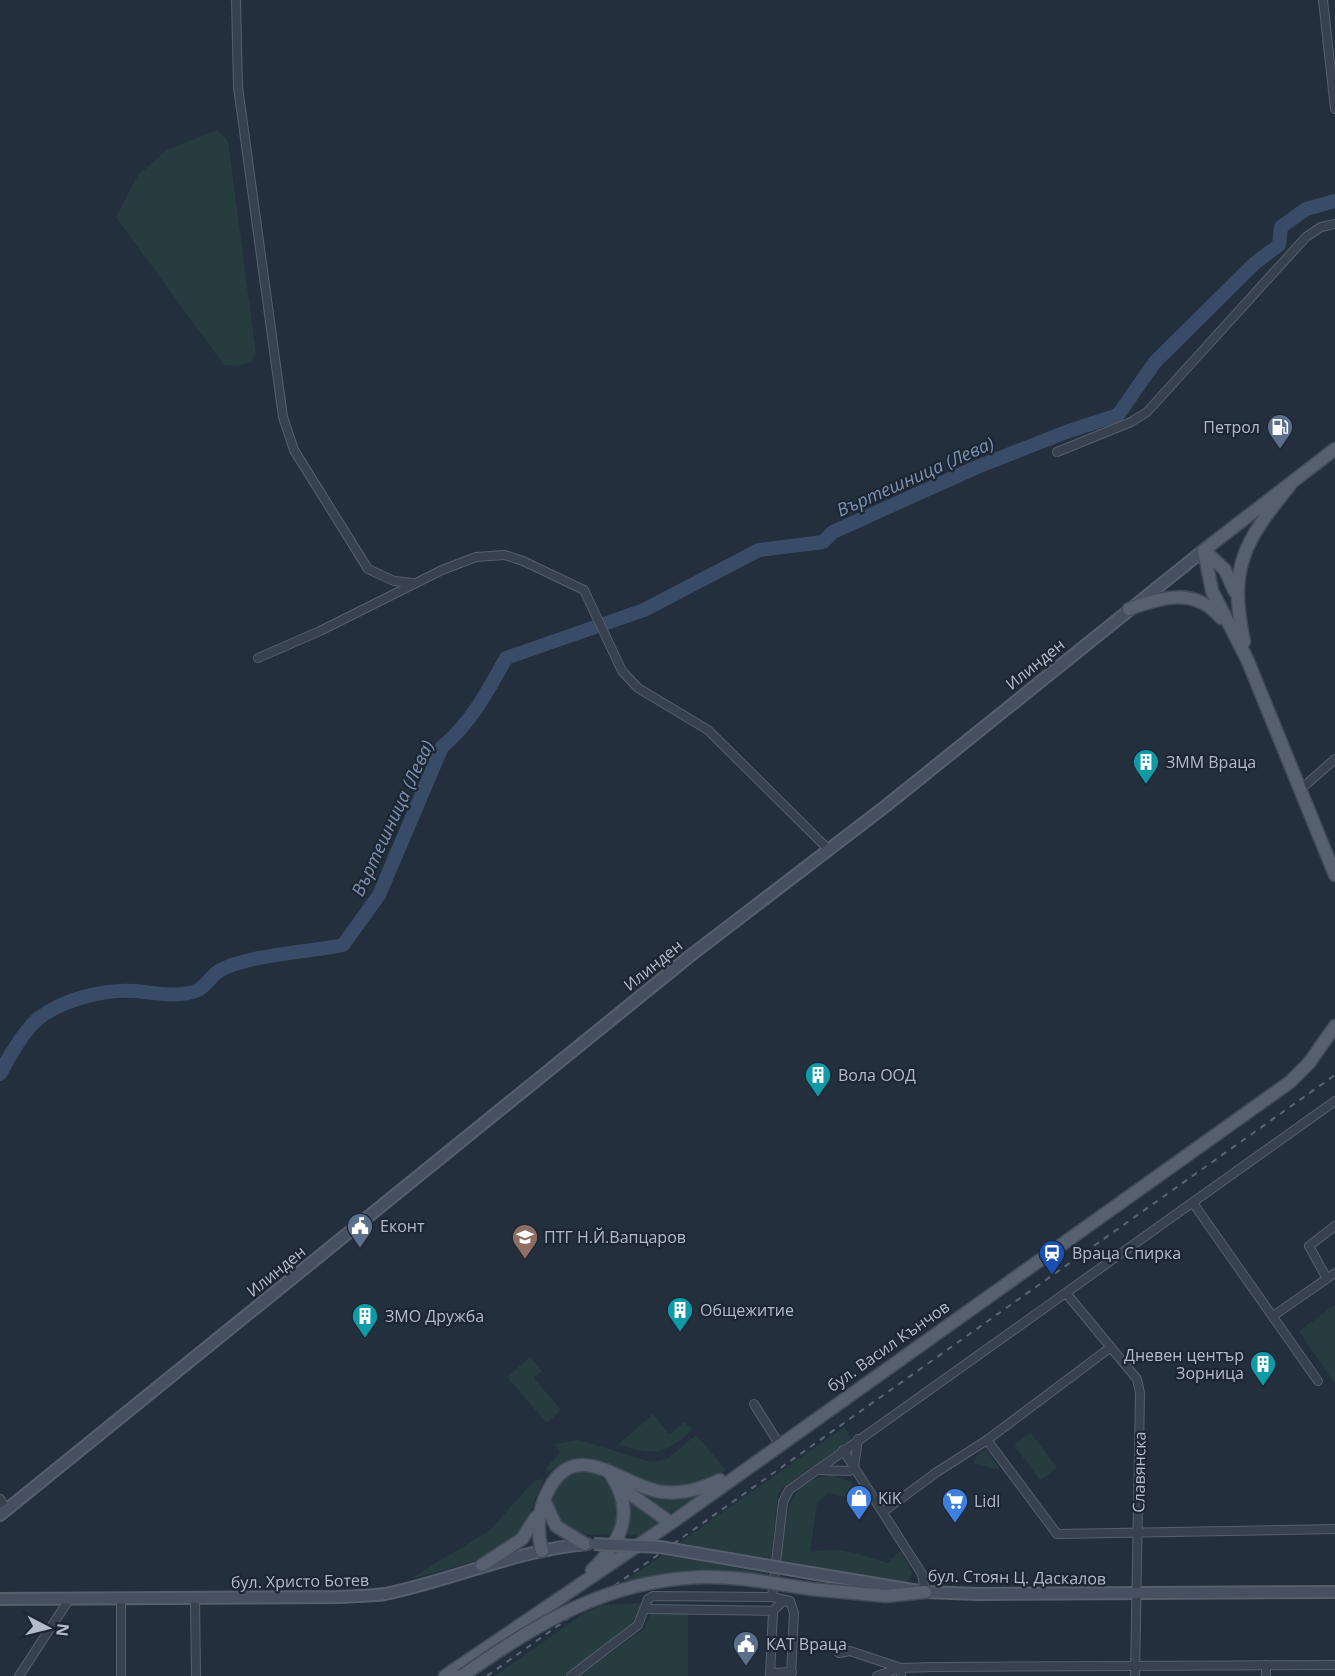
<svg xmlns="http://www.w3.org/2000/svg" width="1335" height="1676" font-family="'Open Sans',sans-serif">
	<rect width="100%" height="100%" fill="#242f3e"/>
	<!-- green -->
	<g fill="#263c3f">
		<polygon points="217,130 228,141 256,354 251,362 236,366 224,365 116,217 138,175 167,150"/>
		<polygon points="1335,1305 1335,1384 1299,1331"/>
		<polygon points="530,1357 542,1371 534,1378 561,1410 547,1423 507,1377"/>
		<path d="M653 1414 669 1434 685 1422 692 1430C662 1456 656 1455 618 1445Z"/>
		<polygon points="844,1427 852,1439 782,1488 778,1494 771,1559 679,1543"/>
		<polygon points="1031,1433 1057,1468 1040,1480 1014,1445"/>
		<path d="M696 1435 726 1470C704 1486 674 1493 648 1484 607 1470 591 1439 547 1473L546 1468 560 1453 555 1444 579 1440 651 1462 667 1459Z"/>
		<polygon points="985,1449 999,1467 998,1470 974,1463 976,1457"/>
		<path d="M577 1471C613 1470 625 1503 613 1534 603 1534 590 1536 580 1533 546 1523 543 1483 577 1471Z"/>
		<path d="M832 1475 851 1482 868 1502 828 1493 817 1503 810 1552C837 1546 861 1554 887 1563L901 1551 912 1573 908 1583 783 1561 781 1558C786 1518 783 1482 832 1475Z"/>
		<path d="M544 1479C536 1495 531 1515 521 1529 498 1562 444 1569 408 1580L489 1531 534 1481Z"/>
		<path d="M623 1483C650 1497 675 1504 704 1492L670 1517Z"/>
		<polygon points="627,1498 660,1522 642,1536 622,1534"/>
		<polygon points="663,1555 772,1574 771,1579 619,1585"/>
		<polygon points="644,1603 638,1619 566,1676 495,1676 583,1614 602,1605"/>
		<polygon points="688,1613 688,1676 579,1676 644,1629 650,1614"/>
	</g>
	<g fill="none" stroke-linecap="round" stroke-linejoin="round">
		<!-- river -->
		<path stroke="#394c67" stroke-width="14" d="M0 1074C8 1058 25 1029 39 1018 64 999 104 989 135 991 153 993 181 998 198 990 206 986 211 976 219 971 246 955 310 952 343 945L379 895 442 747C471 723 488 691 506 658L644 610 759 550 823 542 833 532 977 467 1066 432 1118 415 1155 362 1255 263 1279 245 1281 227 1306 209 1335 201"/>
		<!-- street casing -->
		<g stroke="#565f6c" stroke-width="10">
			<g id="street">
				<polyline points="236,0 238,87 283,417 294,450 368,569 394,581 413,583"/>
				<polyline points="1323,0 1335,109"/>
				<polyline points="1057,452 1131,422 1147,412 1306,237 1321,227 1335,224"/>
				<polyline points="258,658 320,631 442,570 476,557 505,555 523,561 584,590 622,671 638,688 708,730 828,849"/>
				<polyline points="1301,789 1335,759"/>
				<polyline points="1193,1203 1318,1381"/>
				<polyline points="1326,1277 1309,1246 1335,1226"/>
				<polyline points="1066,1293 1137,1379 1140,1393 1135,1676"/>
				<polyline points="1273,1316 1335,1273"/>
				<polyline points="1111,1347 987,1440 1057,1534 1335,1529"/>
				<polyline points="754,1404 779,1444"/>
				<polyline points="843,1450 922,1574 925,1592"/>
				<polyline points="854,1467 858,1439"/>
				<polyline points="817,1470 849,1471"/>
				<polyline points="0,1499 7,1510"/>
				<polyline points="884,1511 937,1472 987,1440"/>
				<polyline points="772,1597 790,1601 794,1613 791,1676"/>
				<polyline points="121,1598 121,1676"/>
				<polyline points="195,1598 196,1676"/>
				<polyline points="646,1609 773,1611"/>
				<polyline points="839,1653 850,1651 901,1668 901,1676"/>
				<polyline points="770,1673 792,1672"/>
				<polyline points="19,1676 70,1598"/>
				<polyline points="571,1676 638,1625 648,1599 653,1596 772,1597 783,1502 789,1490 1335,1101"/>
				<polyline points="770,1676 773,1611 782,1602 789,1601"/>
				<polyline points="877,1676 901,1668 933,1667 1335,1665"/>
				<polyline points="1266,1676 1266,1665"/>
			</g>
		</g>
		<!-- secondary casing -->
		<g stroke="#565f6c" stroke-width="14">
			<g id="secondary">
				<polyline points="0,1515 690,956 887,805 1204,550"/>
				<polyline points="811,1573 925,1592 978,1594 1335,1592"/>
				<path d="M0 1599 339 1597C354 1596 370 1596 385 1594 453 1580 517 1550 587 1544"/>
			</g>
		</g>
		<!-- primary casing -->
		<g stroke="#414a57" stroke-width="15">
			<g id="primary">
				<polyline points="1204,550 1212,591 1247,659 1335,875"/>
				<polyline points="1204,550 1335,449"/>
				<polyline points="1204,550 1225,570 1235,592"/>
				<path d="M1129 609C1162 597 1195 587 1221 618"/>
				<path d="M1244 642C1228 567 1244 542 1290 485"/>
				<polyline points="619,1486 671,1523"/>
				<polyline points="544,1500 556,1526 585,1544"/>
				<path d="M542 1551C536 1529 538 1509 549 1489 577 1435 624 1488 663 1492 684 1494 701 1489 720 1480"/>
				<polyline points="482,1565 522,1539 536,1517"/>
				<path d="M592 1570C623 1540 636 1510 609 1472"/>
				<polyline points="811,1589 886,1596 925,1592"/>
				<polyline points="445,1676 671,1523 1290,1082 1309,1063 1335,1026"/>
			</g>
		</g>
		<!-- street -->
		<use href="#street" stroke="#38414e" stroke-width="8"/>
		<!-- secondary -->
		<use href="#secondary" stroke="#465061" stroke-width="10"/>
		<!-- primary -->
		<use href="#primary" stroke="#56606e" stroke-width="12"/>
		<!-- rail -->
		<polyline stroke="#5a6575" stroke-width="2" stroke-dasharray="6 6" stroke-linecap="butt" points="487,1676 1335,1075"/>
		<!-- secondary-bridge casing -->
		<g stroke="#565f6c" stroke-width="14" stroke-linecap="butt">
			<polyline id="secondary-bridge" points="594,1544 660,1547 811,1573"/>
		</g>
		<!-- primary-bridge casing -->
		<g stroke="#414a57" stroke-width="15" stroke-linecap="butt">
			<path id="primary-bridge" d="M462 1676C538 1623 607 1580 702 1577 739 1576 775 1584 811 1589"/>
		</g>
		<!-- secondary-bridge -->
		<use href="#secondary-bridge" stroke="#465061" stroke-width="10"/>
		<!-- primary-bridge -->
		<use href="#primary-bridge" stroke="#56606e" stroke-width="12"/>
	</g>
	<!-- icons -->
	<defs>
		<g id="fuel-pin" transform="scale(1.35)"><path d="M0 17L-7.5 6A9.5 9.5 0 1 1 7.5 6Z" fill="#5c6f8a" stroke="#1d2633"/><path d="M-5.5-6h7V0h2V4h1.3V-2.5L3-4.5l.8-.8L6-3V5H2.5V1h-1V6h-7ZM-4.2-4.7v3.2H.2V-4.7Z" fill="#fff"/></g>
		<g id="building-pin" transform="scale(1.35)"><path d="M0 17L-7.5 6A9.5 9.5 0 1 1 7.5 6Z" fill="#0f9aa8" stroke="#1d2633"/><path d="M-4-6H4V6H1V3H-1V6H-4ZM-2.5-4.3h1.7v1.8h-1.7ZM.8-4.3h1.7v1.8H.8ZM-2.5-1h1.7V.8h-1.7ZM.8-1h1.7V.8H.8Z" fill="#fff"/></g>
		<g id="civic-pin" transform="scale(1.35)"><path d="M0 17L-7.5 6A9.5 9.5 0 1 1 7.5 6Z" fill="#5c6f8a" stroke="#1d2633"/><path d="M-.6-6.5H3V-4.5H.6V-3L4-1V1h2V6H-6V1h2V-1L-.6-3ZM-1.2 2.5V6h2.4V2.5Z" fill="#fff"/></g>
		<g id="school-pin" transform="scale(1.35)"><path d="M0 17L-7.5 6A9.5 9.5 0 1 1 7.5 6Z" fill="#8d6e63" stroke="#1d2633"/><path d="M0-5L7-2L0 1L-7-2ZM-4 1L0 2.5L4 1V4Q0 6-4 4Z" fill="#fff"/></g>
		<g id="station-pin" transform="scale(1.35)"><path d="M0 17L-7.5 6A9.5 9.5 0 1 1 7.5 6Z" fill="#1a4fb4" stroke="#1d2633"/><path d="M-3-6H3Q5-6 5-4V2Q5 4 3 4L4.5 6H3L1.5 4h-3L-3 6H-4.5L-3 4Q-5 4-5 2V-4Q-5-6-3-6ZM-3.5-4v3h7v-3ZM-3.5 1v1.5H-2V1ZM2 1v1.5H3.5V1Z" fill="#fff"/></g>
		<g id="shop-pin" transform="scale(1.35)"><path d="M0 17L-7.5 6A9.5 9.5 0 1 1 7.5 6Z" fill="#3f7fe0" stroke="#1d2633"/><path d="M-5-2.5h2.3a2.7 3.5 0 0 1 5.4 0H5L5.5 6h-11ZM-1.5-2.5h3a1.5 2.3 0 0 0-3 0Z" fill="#fff"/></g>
		<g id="supermarket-pin" transform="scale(1.35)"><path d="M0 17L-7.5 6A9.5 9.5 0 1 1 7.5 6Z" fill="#3f7fe0" stroke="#1d2633"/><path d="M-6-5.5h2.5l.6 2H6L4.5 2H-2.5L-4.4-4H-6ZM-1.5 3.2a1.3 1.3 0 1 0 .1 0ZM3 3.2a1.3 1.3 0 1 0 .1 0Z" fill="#fff"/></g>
	</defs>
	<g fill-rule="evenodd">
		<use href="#fuel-pin" x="1280" y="427"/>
		<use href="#building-pin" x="1146" y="762"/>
		<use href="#building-pin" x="818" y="1075"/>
		<use href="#civic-pin" x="360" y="1226"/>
		<use href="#school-pin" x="525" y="1237"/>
		<use href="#station-pin" x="1052" y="1253"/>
		<use href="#building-pin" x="680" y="1310"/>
		<use href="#building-pin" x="365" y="1316"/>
		<use href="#building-pin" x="1263" y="1364"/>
		<use href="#shop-pin" x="859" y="1498"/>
		<use href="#supermarket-pin" x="955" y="1501"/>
		<use href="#civic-pin" x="746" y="1644"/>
	</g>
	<g text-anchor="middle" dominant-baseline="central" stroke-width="4.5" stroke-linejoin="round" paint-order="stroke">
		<!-- poi labels -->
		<g font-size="16" fill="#b4bcc9" stroke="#1d2633" text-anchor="start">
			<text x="1260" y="427" text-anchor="end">Петрол</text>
			<text x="1166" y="762">ЗММ Враца</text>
			<text x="838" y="1075">Вола ООД</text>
			<text x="380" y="1226">Еконт</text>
			<text x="544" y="1237">ПТГ Н.Й.Вапцаров</text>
			<text x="1072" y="1253">Враца Спирка</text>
			<text x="700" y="1310">Общежитие</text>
			<text x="385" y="1316">ЗМО Дружба</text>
			<text x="1244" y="1355" text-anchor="end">Дневен център<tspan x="1244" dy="18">Зорница</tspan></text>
			<text x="878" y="1498">KiK</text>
			<text x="974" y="1501">Lidl</text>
			<text x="766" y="1644">КАТ Враца</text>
		</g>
		<!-- street labels -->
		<g font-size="16" fill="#b4bcc9" stroke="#1d2633">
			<text transform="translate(1035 664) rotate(-39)">Илинден</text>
			<text transform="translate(653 965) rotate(-39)">Илинден</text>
			<text transform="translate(276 1271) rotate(-39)">Илинден</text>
			<text transform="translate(888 1346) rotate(-35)">бул. Васил Кънчов</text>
			<text transform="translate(1139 1472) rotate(-89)">Славянска</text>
			<text transform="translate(1017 1577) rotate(1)">бул. Стоян Ц. Даскалов</text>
			<text transform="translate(300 1581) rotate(-1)">бул. Христо Ботев</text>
		</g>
		<!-- water labels -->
		<g font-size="18" font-style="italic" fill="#7c92b1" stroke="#1d2633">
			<text transform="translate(915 476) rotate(-24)">Въртешница (Лева)</text>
			<text transform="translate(392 818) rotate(-65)">Въртешница (Лева)</text>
		</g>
	</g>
	<!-- north arrow -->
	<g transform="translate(48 1628) rotate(97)" stroke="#1d2633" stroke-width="4.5" paint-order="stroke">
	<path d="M0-4.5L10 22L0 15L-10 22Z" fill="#b4bcc9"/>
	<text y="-9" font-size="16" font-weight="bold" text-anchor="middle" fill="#b4bcc9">N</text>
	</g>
</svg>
